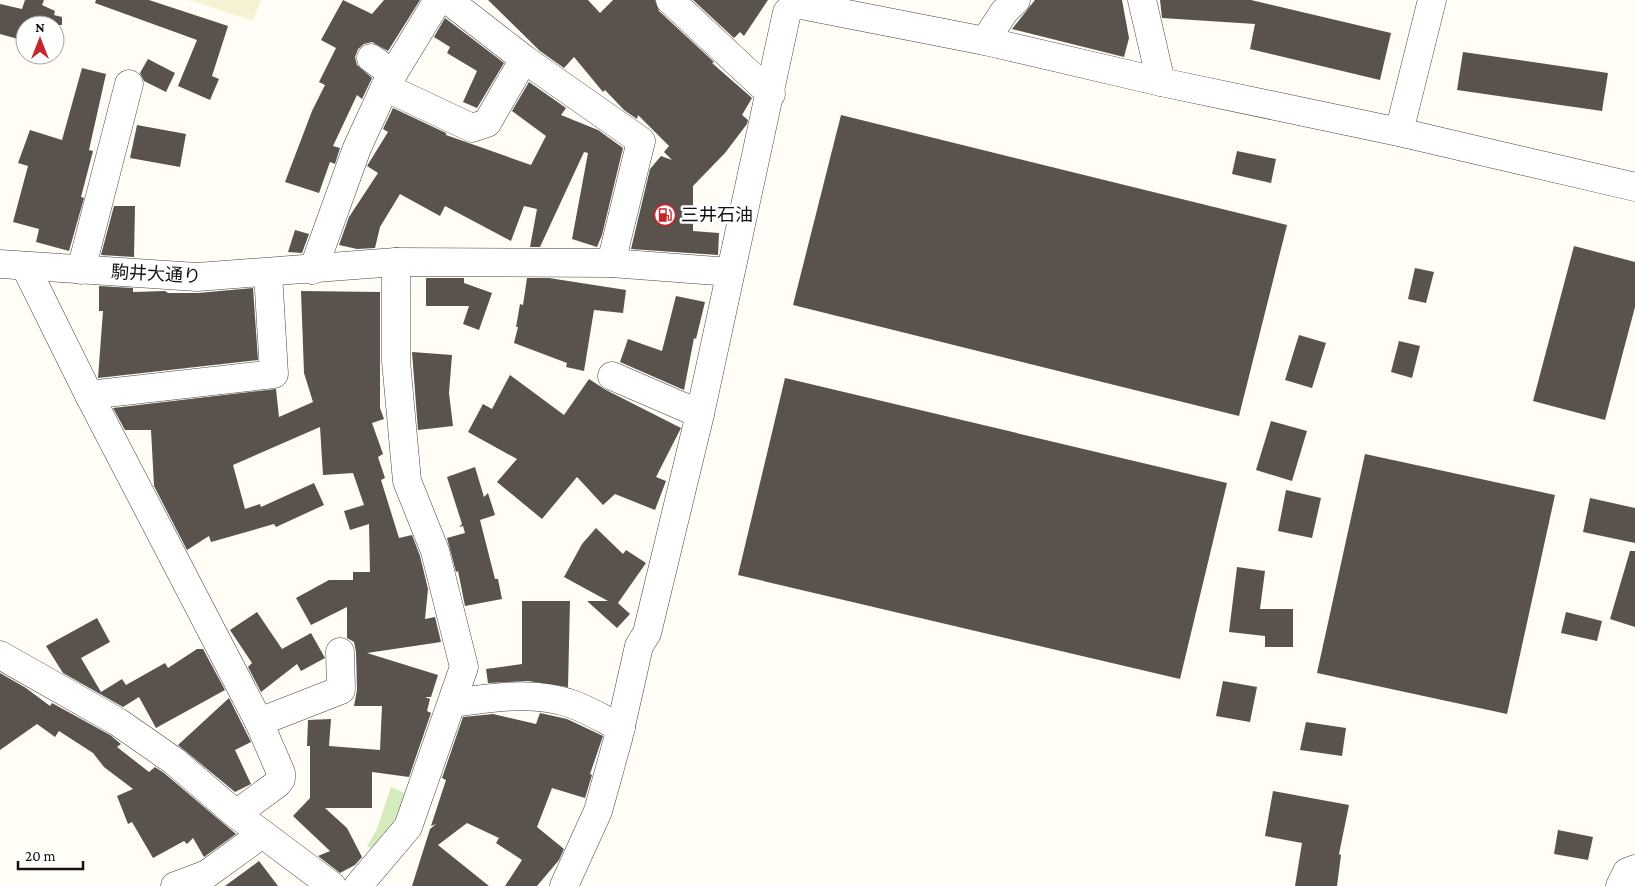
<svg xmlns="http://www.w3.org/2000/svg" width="1635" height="886" font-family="'Crimson Pro','Noto Sans JP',serif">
	<rect width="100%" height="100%" fill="#fffdf5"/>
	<!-- farmland -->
	<polygon fill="#f6f3d4" points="189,0 261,0 253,21"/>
	<!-- green -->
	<polygon fill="#d5ebbd" points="391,787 407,794 379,853 367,846 377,829"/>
	<!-- building -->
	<g fill="#5a524d">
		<polygon points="25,0 44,0 42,5 55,11 54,15 62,17 62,25 25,25 25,41 0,34 0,4 22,9"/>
		<polygon points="96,0 149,0 228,26 212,76 219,79 210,100 178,86 197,40 95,3"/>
		<polygon points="343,0 372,14 384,0 420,0 388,51 372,42 364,44 358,49 355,57 357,65 372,78 362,99 357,95 333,146 340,148 335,164 330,162 319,193 285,182 312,111 325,85 319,82 336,48 321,40"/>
		<polygon points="488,0 588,0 600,13 613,0 655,0 659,11 714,62 712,63 752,98 742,115 748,120 747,124 725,153 693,186 693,231 719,233 718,255 631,249 650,169 661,156 672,160 664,152 669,146 638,115 637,119 624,110 605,90 603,92 574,57 564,68 540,51"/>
		<polygon points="693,0 768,0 744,36 740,32 734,38"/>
		<polygon points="1035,0 1122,0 1129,38 1124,57 1012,29"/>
		<polygon points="1160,0 1251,0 1391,33 1380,80 1250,49 1255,24 1162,18"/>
		<polygon points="445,18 504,63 477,108 463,102 477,71 447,53 450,47 434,37"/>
		<polygon points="1463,52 1608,73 1602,111 1457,90"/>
		<polygon points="148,59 175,73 166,92 144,81 140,73"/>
		<polygon points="82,68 106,74 89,150 93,151 81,197 84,198 69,251 36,242 39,229 13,222 28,166 18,163 30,130 62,140"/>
		<polygon points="529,82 566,108 561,115 598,130 623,148 602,235 597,247 572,239 588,153 584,152 540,247 530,247 537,209 524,206 511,241 445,206 440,216 400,194 380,227 375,248 357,249 339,245 349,217 378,173 367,166 388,132 383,129 393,108 446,133 446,135 531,165 546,136 512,111"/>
		<polygon points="841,115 1287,225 1239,416 793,305"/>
		<polygon points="137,125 186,134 180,167 130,158"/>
		<polygon points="1237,151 1276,159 1271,183 1232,174"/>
		<polygon points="114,206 135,206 134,257 101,255"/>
		<polygon points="295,230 309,234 302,253 288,252"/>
		<polygon points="1574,246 1635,262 1635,307 1605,420 1533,401"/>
		<polygon points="1415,268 1434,272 1426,303 1408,299"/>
		<polygon points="426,278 464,278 464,283 492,293 479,330 463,324 469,306 426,306"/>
		<polygon points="527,278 549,278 626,290 623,313 594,310 584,371 566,367 567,363 514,343 518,327 516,327 520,304 523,305"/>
		<polygon points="99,286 133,288 133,292 165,291 168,293 198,293 253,288 258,360 98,378 103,311 99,311"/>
		<polygon points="301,291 380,292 380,408 384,419 372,423 383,454 378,457 385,478 381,480 399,538 412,535 420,556 428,589 425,619 435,617 441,642 367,653 438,675 431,697 425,697 430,699 427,711 431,713 409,777 372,772 372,808 325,808 347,828 362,857 355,865 340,873 318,856 330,851 293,816 310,798 310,746 307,746 308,720 331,719 329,746 380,750 382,706 354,706 357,690 356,652 354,642 347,638 347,607 311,625 296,598 329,580 353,580 353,572 370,572 369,524 350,530 344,511 364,505 353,473 323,475 320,427 233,465 245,509 260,504 261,507 314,483 324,505 276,527 274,524 211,542 209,536 187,550 154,486 151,430 125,430 113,408 276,389 279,417 313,402 304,373"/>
		<polygon points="676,296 705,302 696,339 694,338 684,390 620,362 628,339 662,351"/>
		<polygon points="1299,335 1326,343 1312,388 1285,380"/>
		<polygon points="1399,341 1420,346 1412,378 1391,372"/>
		<polygon points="412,352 452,355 449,393 453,426 418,430"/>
		<polygon points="510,375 564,415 589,379 606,390 681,428 656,477 666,481 655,510 615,494 603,505 577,477 542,519 497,482 517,459 468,432 483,404 492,409"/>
		<polygon points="785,378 1227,483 1180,679 738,575"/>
		<polygon points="1271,421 1307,431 1292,481 1256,470"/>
		<polygon points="1365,454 1555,495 1507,714 1317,673"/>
		<polygon points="475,467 484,497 488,493 495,515 480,520 495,579 498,579 502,599 465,606 458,571 456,572 447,538 465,533 463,526 459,527 462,524 447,477"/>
		<polygon points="1286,490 1321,498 1312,538 1278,531"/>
		<polygon points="1590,498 1635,508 1635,543 1583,532"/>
		<polygon points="596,528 623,554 626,550 646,563 618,603 630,614 617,628 587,601 608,601 564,577 582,544"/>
		<polygon points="1630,551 1635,551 1635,627 1610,619"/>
		<polygon points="1237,567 1265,571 1260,609 1293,609 1293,647 1265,647 1265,636 1229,632"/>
		<polygon points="522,601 570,601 568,687 528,681 488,683 486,669 522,664"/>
		<polygon points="257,612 282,649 311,633 325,658 301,671 297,664 261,692 248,667 252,663 230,630"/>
		<polygon points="1566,612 1602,621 1597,641 1561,633"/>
		<polygon points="97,618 110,642 81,658 101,692 122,679 126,685 165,663 168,668 197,649 203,649 225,690 156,728 139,697 123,707 63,673 46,646"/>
		<polygon points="0,673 26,688 50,706 52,703 110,735 121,744 117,747 149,772 155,767 164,773 236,834 204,857 193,838 187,844 184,841 153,858 132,822 128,824 117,796 133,789 104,767 93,753 59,731 55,737 37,724 0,750"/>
		<polygon points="1223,681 1257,687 1250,722 1216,716"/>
		<polygon points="229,698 251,742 235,750 251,784 235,792 178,745"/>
		<polygon points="540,713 567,719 603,736 590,774 592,775 585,798 552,788 537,827 564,849 559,860 537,886 505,886 522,860 496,843 499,838 467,823 438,845 489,886 412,886 430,829 436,824 431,826 446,780 442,778 463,717 493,714 536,724"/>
		<polygon points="1306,722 1346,728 1342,756 1300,750"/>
		<polygon points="1273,791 1349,805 1339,854 1341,855 1337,886 1295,886 1302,843 1265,836"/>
		<polygon points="1558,830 1593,837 1588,860 1554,854"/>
		<polygon points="259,861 278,886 225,886"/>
	</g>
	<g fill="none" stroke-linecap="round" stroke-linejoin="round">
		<!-- minor casing -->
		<g stroke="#444" stroke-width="29">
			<g id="minor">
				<polyline points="448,0 524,59 641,141 611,263"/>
				<polyline points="670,0 771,94"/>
				<polyline points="1142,0 1161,82"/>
				<polyline points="985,41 1004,12 1016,0"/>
				<polyline points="371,58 393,74"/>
				<polyline points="385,87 472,128 487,123 524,59"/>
				<polyline points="1399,132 1432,0"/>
				<polyline points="0,264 197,277 396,262 611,263 730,272"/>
				<polyline points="25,266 89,395 259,722 281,773 281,779 277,784 236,814"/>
				<polyline points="81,270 129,84"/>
				<polyline points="313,270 357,148 385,87 438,0"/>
				<polyline points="612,376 700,414"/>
				<polyline points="89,395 274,374 268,273"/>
				<polyline points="0,655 118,722 174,761 236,814 332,886"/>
				<path d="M452 703C490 698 534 690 572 704 589 710 605 720 621 728"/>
				<polyline points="259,722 341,690 340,652"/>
				<polyline points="175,886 207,874 262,834"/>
				<polyline points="358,886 408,827 464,667 435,551 407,481 396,361 396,262"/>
				<polyline points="564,886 598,811 618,739 639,646 647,633 700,414 787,12 796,4 985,41 1161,82 1399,132 1635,187"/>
				<polyline points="1620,886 1627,872 1635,869"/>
			</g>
		</g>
		<!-- minor -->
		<use href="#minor" stroke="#fff" stroke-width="28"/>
	</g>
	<!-- icons -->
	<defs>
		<g id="fuel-ring" transform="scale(1.125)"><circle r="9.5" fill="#fff" stroke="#c4262e" stroke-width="1.5"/><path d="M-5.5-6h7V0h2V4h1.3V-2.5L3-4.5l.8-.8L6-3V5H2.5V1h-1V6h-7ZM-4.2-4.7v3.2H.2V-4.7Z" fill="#c4262e"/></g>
	</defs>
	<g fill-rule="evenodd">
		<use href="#fuel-ring" x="665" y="215"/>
	</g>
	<g text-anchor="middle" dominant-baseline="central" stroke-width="5" stroke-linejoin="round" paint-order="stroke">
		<!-- poi labels -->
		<g font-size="18" fill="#111" stroke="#fff" text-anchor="start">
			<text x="681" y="215">三井石油</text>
		</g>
		<!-- street labels -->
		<g font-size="18" fill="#111" stroke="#fff">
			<text transform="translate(156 274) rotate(3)">駒井大通り</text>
		</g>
	</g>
	<!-- north arrow -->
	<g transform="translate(40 40)"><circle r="24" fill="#ffffff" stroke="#a0a0a0"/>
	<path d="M0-4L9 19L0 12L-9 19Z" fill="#c4262e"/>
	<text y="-8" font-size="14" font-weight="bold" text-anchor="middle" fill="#111111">N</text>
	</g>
	<!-- scale -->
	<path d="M18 861v8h65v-8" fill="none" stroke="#111111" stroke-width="2.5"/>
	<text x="25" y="861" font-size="15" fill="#111111" stroke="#ffffff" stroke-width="4" paint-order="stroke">20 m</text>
</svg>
